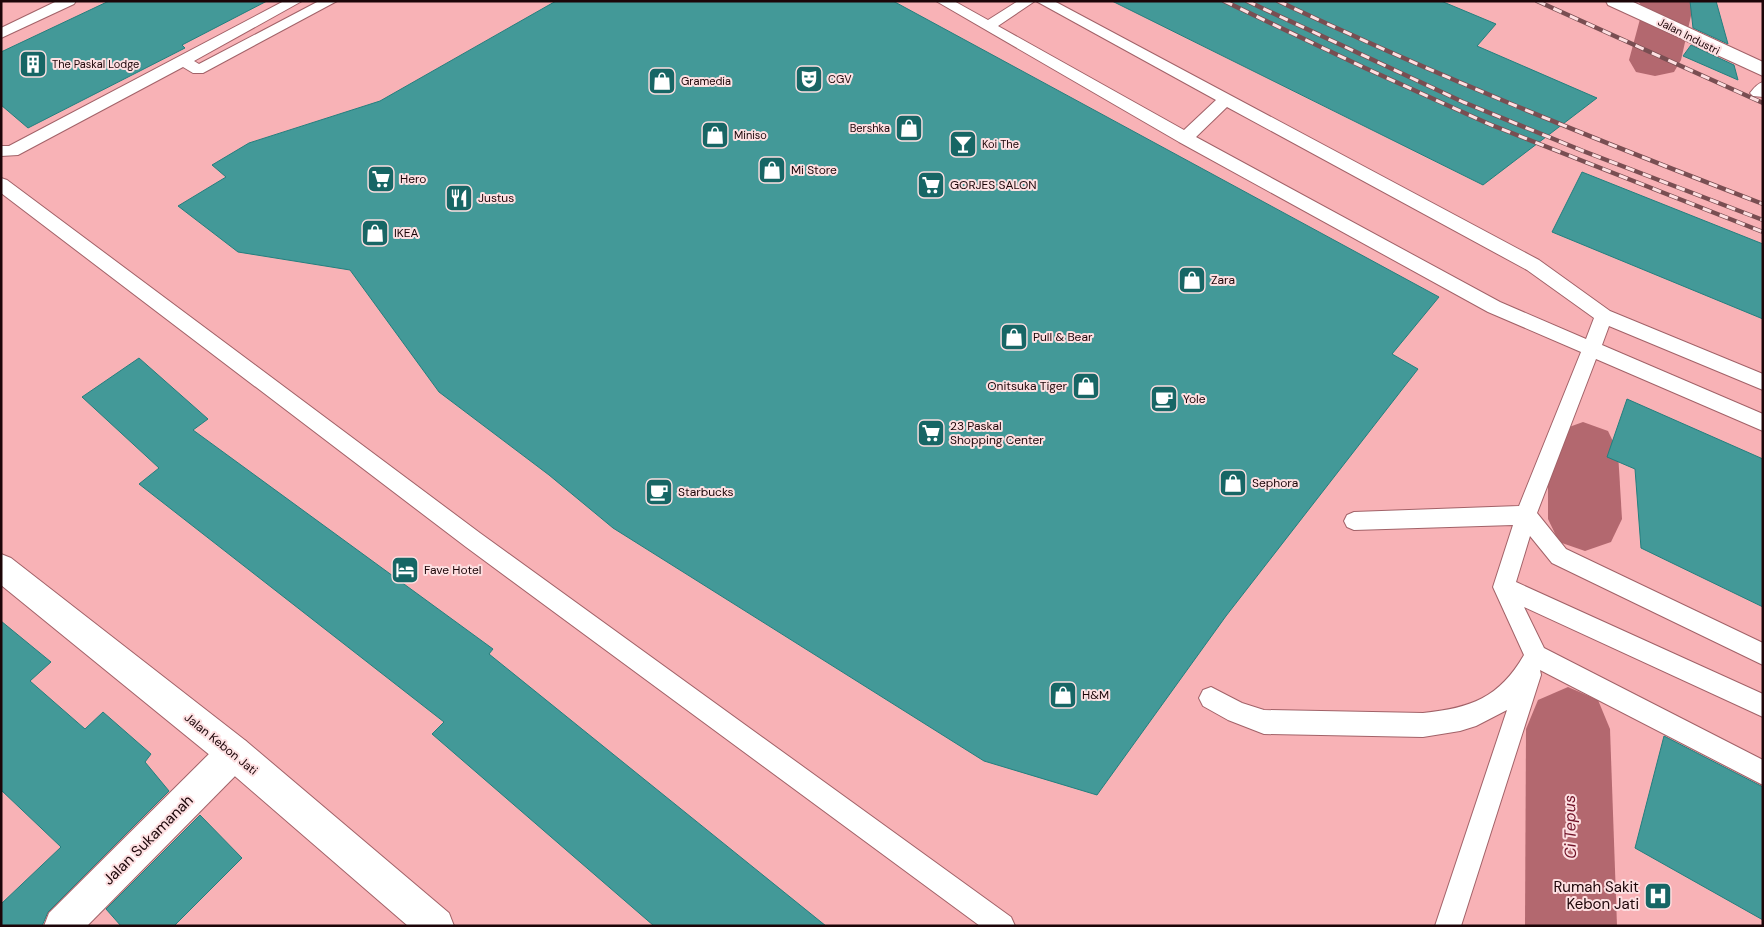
<svg xmlns="http://www.w3.org/2000/svg" width="1764" height="927" font-family="'DM Sans',sans-serif">
	<rect width="100%" height="100%" fill="#f8b2b6"/>
	<g fill="none" stroke-linecap="round" stroke-linejoin="round">
		<!-- river -->
		<g fill="#b3686f" fill-rule="evenodd">
			<polygon points="1638,1 1689,1 1693,7 1681,60 1674,72 1655,76 1636,72 1629,60 1643,8"/>
			<polygon points="1583,422 1608,431 1618,452 1622,519 1611,542 1585,551 1559,542 1548,519 1548,452 1558,431"/>
			<polygon points="1568,687 1598,700 1610,729 1617,926 1525,926 1526,729 1538,700"/>
		</g>
	</g>
	<!-- building -->
	<g fill="#439998" stroke="#237f7e">
		<polygon points="109,1 267,1 182,45 185,48 28,128 1,105 1,52"/>
		<polygon points="556,1 893,1 1439,297 1392,354 1418,369 1226,616 1097,795 984,761 613,528 549,475 439,392 350,270 238,252 178,206 226,177 212,165 249,143 380,101"/>
		<polygon points="1112,1 1441,1 1496,24 1477,46 1597,98 1483,185"/>
		<polygon points="1690,1 1716,1 1728,44 1693,28"/>
		<polygon points="1691,45 1734,65 1738,80 1683,56"/>
		<polygon points="1582,172 1763,244 1763,319 1552,232"/>
		<polygon points="139,358 208,419 193,430 493,649 489,654 826,926 654,926 432,734 444,722 139,484 159,468 82,397"/>
		<polygon points="1627,399 1763,459 1763,607 1641,548 1635,469 1607,457"/>
		<polygon points="1,621 51,662 30,681 85,729 103,712 151,754 145,762 169,791 48,912 42,926 1,926 1,904 61,847 1,790"/>
		<polygon points="1664,736 1763,787 1763,920 1635,848"/>
		<polygon points="200,815 242,858 174,926 121,926 106,909"/>
	</g>
	<g fill="none" stroke-linecap="round" stroke-linejoin="round">
		<!-- service casing -->
		<g stroke="#a26268" stroke-width="2">
			<g id="service">
				<polygon points="57,1 76,1 74,4 1,38 1,28"/>
				<polygon points="284,1 302,1 194,61 199,64 319,1 337,1 203,73 193,73 183,67 18,155 1,156 1,146 9,146"/>
				<path d="M936 1H954L988 20 1018 1H1035L998 26 1184 130 1216 100 1036 1H1054L1539 260 1610 311 1763 374V390L1609 326 1602 345 1763 414V431L1596 359 1537 513 1566 549 1763 643V665L1552 563 1530 536 1516 582 1763 694V717L1524 607 1544 648 1763 760V785L1540 670 1541 675 1461 926H1435L1507 710 1476 726 1460 731 1423 737 1264 734 1228 720 1203 706 1199 698 1203 690 1211 687 1242 703 1264 710 1423 713C1471 708 1499 698 1524 655L1493 587 1513 525 1354 530 1347 527 1344 521 1347 515 1354 512 1519 506 1581 352 1488 312 1179 142ZM1227 107 1527 270 1594 318 1586 339 1500 302 1196 137Z"/>
				<path d="M1763 82V97L1753 96 1750 93C1754 88 1757 84 1763 82Z"/>
				<polygon points="1,178 7,180 480,533 1011,917 1015,926 980,926 466,547 1,193"/>
			</g>
		</g>
		<!-- minor casing -->
		<g stroke="#a26268" stroke-width="2">
			<g id="minor">
				<polygon points="1606,1 1631,1 1763,62 1763,76 1608,5"/>
				<polygon points="234,737 246,741 250,753 246,765 87,926 44,926 49,913 222,741"/>
			</g>
		</g>
		<!-- primary casing -->
		<g stroke="#a26268" stroke-width="2">
			<polygon id="primary" points="1,554 11,558 246,741 449,913 454,926 408,926 222,765 1,585"/>
		</g>
		<!-- service -->
		<use href="#service" fill="#fff" fill-rule="evenodd"/>
		<!-- minor -->
		<use href="#minor" fill="#fff" fill-rule="evenodd"/>
		<!-- primary -->
		<use href="#primary" fill="#fff" fill-rule="evenodd"/>
		<!-- rail casing -->
		<g stroke="#794e52" stroke-width="4.5">
			<g id="rail">
				<polyline points="1224,1 1365,68 1489,124 1763,232"/>
				<polyline points="1247,1 1463,102 1583,151 1763,220"/>
				<path d="M1278 1C1437 76 1599 141 1763 204"/>
				<polyline points="1537,1 1763,103"/>
			</g>
		</g>
		<!-- rail -->
		<use href="#rail" stroke="#fddfe1" stroke-width="3" stroke-dasharray="9" stroke-linecap="butt"/>
	</g>
	<!-- icons -->
	<defs>
		<g id="building-square" transform="scale(1.4375)"><rect x="-9" y="-9" width="18" height="18" rx="4" fill="#176665" stroke="#fddfe1"/><path d="M-4-6H4V6H1V3H-1V6H-4ZM-2.5-4.3h1.7v1.8h-1.7ZM.8-4.3h1.7v1.8H.8ZM-2.5-1h1.7V.8h-1.7ZM.8-1h1.7V.8H.8Z" fill="#fff"/></g>
		<g id="theatre-square" transform="scale(1.4375)"><rect x="-9" y="-9" width="18" height="18" rx="4" fill="#176665" stroke="#fddfe1"/><path d="M-5-5.5Q0-4 5-5.5V0Q5 5 0 6Q-5 5-5 0ZM-3.3-2.5H-1v1.5H-3.3ZM1-2.5H3.3v1.5H1ZM-2.8 1Q0 5.5 2.8 1Z" fill="#fff"/></g>
		<g id="shop-square" transform="scale(1.4375)"><rect x="-9" y="-9" width="18" height="18" rx="4" fill="#176665" stroke="#fddfe1"/><path d="M-5-2.5h2.3a2.7 3.5 0 0 1 5.4 0H5L5.5 6h-11ZM-1.5-2.5h3a1.5 2.3 0 0 0-3 0Z" fill="#fff"/></g>
		<g id="bar-square" transform="scale(1.4375)"><rect x="-9" y="-9" width="18" height="18" rx="4" fill="#176665" stroke="#fddfe1"/><path d="M-6-5H6L.8 .8V4.5H3.5V6h-7V4.5H-.8V.8Z" fill="#fff"/></g>
		<g id="supermarket-square" transform="scale(1.4375)"><rect x="-9" y="-9" width="18" height="18" rx="4" fill="#176665" stroke="#fddfe1"/><path d="M-6-5.5h2.5l.6 2H6L4.5 2H-2.5L-4.4-4H-6ZM-1.5 3.2a1.3 1.3 0 1 0 .1 0ZM3 3.2a1.3 1.3 0 1 0 .1 0Z" fill="#fff"/></g>
		<g id="restaurant-square" transform="scale(1.4375)"><rect x="-9" y="-9" width="18" height="18" rx="4" fill="#176665" stroke="#fddfe1"/><path d="M-5-6h1v4h1v-4h1v4h1v-4h1v5L-1.5 .5V6h-2V.5L-5-1ZM5-6V6H3V1.5H1.5Q1.5-4 5-6Z" fill="#fff"/></g>
		<g id="cafe-square" transform="scale(1.4375)"><rect x="-9" y="-9" width="18" height="18" rx="4" fill="#176665" stroke="#fddfe1"/><path d="M-5.5-4.5H6V0H3Q3 3.5 0 3.5H-2.5Q-5.5 3.5-5.5 0ZM3-3.2v2h1.7v-2ZM-6 4.5H4V6H-6Z" fill="#fff"/></g>
		<g id="hotel-square" transform="scale(1.4375)"><rect x="-9" y="-9" width="18" height="18" rx="4" fill="#176665" stroke="#fddfe1"/><path d="M-6-4.5h1.5V1H6V5H4.5V3h-9V5H-6ZM-4 0a1.8 1.8 0 1 1 3.6 0ZM.5 0V-2.5h3Q6-2.5 6 0Z" fill="#fff"/></g>
		<g id="hospital-square" transform="scale(1.4375)"><rect x="-9" y="-9" width="18" height="18" rx="4" fill="#176665" stroke="#fddfe1"/><path d="M-5-5h3v3.5h4V-5h3V5h-3V1.5h-4V5h-3Z" fill="#fff"/></g>
	</defs>
	<g fill-rule="evenodd">
		<use href="#building-square" x="33" y="64"/>
		<use href="#theatre-square" x="809" y="79"/>
		<use href="#shop-square" x="662" y="81"/>
		<use href="#shop-square" x="909" y="128"/>
		<use href="#shop-square" x="715" y="135"/>
		<use href="#bar-square" x="963" y="144"/>
		<use href="#shop-square" x="772" y="170"/>
		<use href="#supermarket-square" x="381" y="179"/>
		<use href="#supermarket-square" x="931" y="185"/>
		<use href="#restaurant-square" x="459" y="198"/>
		<use href="#shop-square" x="375" y="233"/>
		<use href="#shop-square" x="1192" y="280"/>
		<use href="#shop-square" x="1014" y="337"/>
		<use href="#shop-square" x="1086" y="386"/>
		<use href="#cafe-square" x="1164" y="399"/>
		<use href="#supermarket-square" x="931" y="433"/>
		<use href="#shop-square" x="1233" y="483"/>
		<use href="#cafe-square" x="659" y="492"/>
		<use href="#hotel-square" x="405" y="570"/>
		<use href="#shop-square" x="1063" y="695"/>
		<use href="#hospital-square" x="1658" y="896"/>
	</g>
	<g text-anchor="middle" dominant-baseline="central" stroke-width="4" stroke-linejoin="round" paint-order="stroke">
		<!-- far-street labels -->
		<g font-size="11" fill="#1c0508" stroke="#fddfe1">
			<text transform="translate(1689 36) rotate(27)">Jalan Industri</text>
		</g>
		<!-- far-poi labels -->
		<g font-size="11" fill="#1c0508" stroke="#fddfe1" text-anchor="start">
			<text x="52" y="64">The Paskal Lodge</text>
			<text x="828" y="79">CGV</text>
			<text x="681" y="81">Gramedia</text>
			<text x="890" y="128" text-anchor="end">Bershka</text>
			<text x="734" y="135">Miniso</text>
			<text x="982" y="144">Koi The</text>
		</g>
		<!-- poi labels -->
		<g font-size="12" fill="#1c0508" stroke="#fddfe1" text-anchor="start">
			<text x="791" y="170">Mi Store</text>
			<text x="400" y="179">Hero</text>
			<text x="950" y="185">GORJES SALON</text>
			<text x="478" y="198">Justus</text>
			<text x="394" y="233">IKEA</text>
			<text x="1211" y="280">Zara</text>
			<text x="1033" y="337">Pull &amp; Bear</text>
			<text x="1067" y="386" text-anchor="end">Onitsuka Tiger</text>
			<text x="1183" y="399">Yole</text>
			<text x="950" y="426">23 Paskal<tspan x="950" dy="14">Shopping Center</tspan></text>
			<text x="1252" y="483">Sephora</text>
			<text x="678" y="492">Starbucks</text>
			<text x="424" y="570">Fave Hotel</text>
			<text x="1082" y="695">H&amp;M</text>
		</g>
		<!-- street labels -->
		<g font-size="12" fill="#1c0508" stroke="#fddfe1">
			<text transform="translate(221 744) rotate(39)">Jalan Kebon Jati</text>
		</g>
		<!-- near-street labels -->
		<g font-size="15" fill="#1c0508" stroke="#fddfe1">
			<text transform="translate(148 840) rotate(-45)">Jalan Sukamanah</text>
		</g>
		<!-- near-poi labels -->
		<g font-size="15" fill="#1c0508" stroke="#fddfe1" text-anchor="end">
			<text x="1639" y="887">Rumah Sakit<tspan x="1639" dy="17">Kebon Jati</tspan></text>
		</g>
		<!-- near-water labels -->
		<g font-size="16" font-style="italic" fill="#711328" stroke="#fddfe1">
			<text transform="translate(1570 827) rotate(-91)">Ci Tepus</text>
		</g>
	</g>
	<!-- border -->
	<rect width="1764" height="927" fill="none" stroke="#1c0508" stroke-width="5"/>
</svg>
